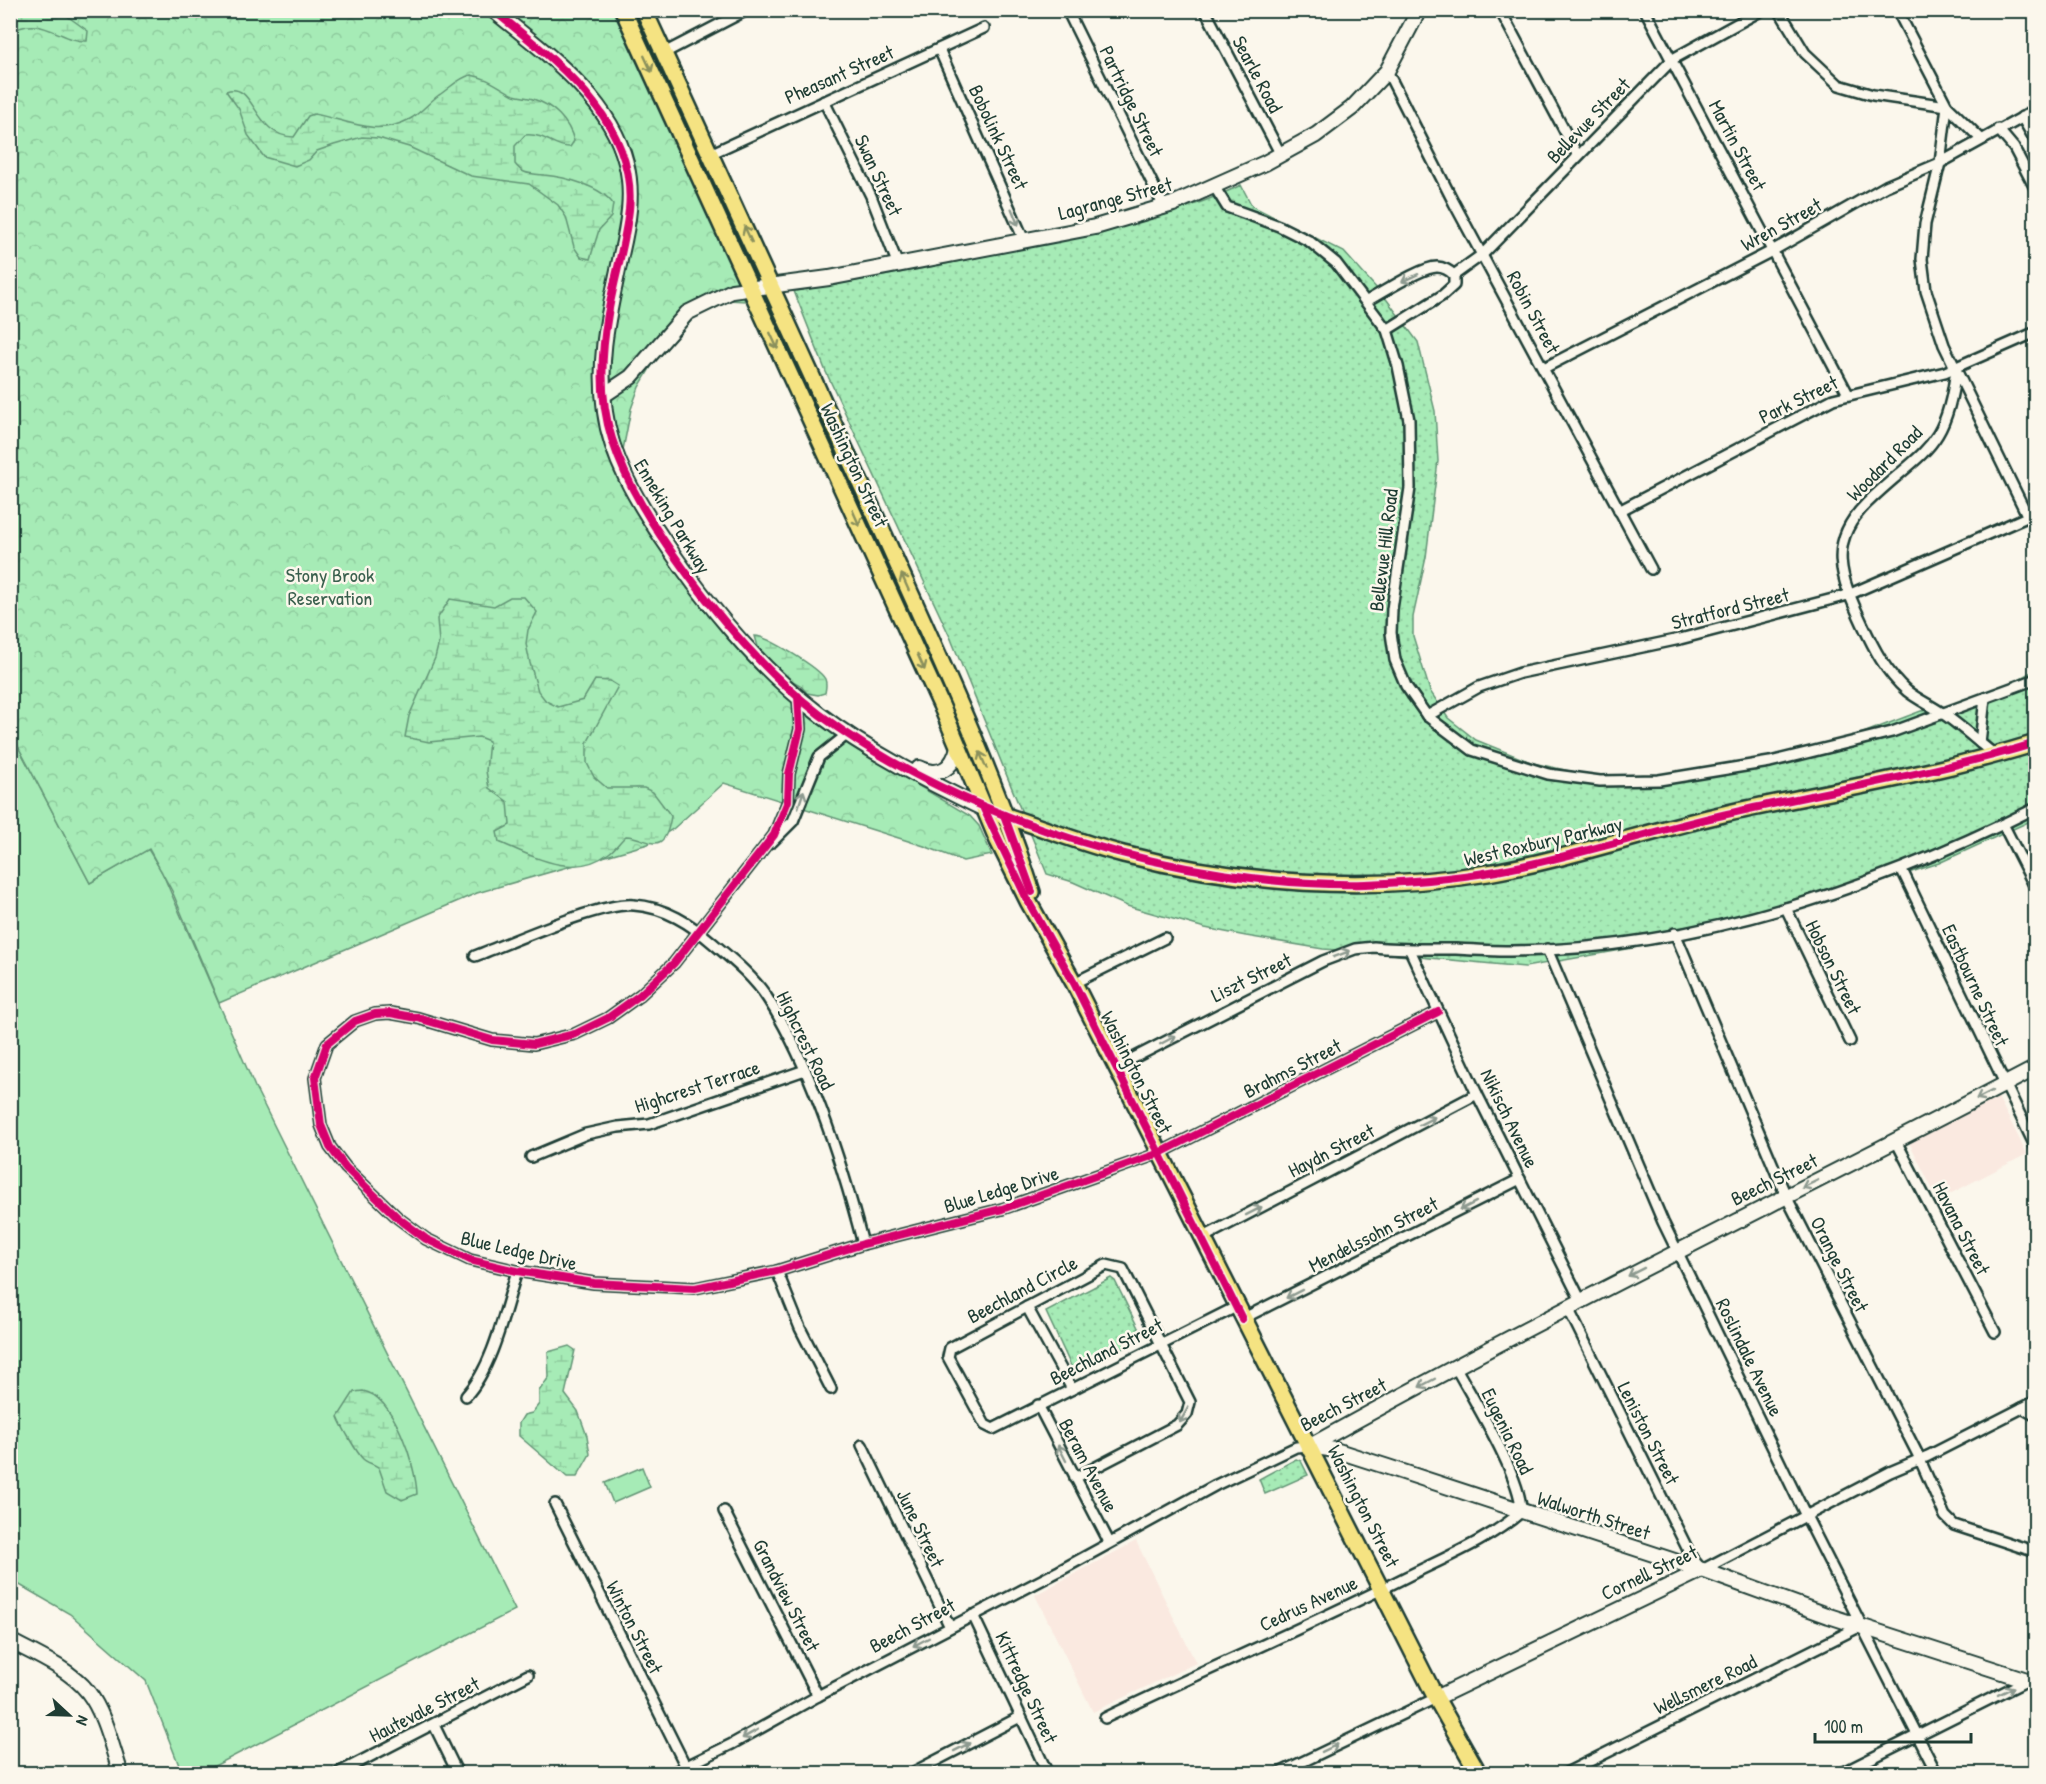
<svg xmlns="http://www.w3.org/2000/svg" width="2046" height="1784" font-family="'Patrick Hand',sans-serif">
	<defs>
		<pattern id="forest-crowns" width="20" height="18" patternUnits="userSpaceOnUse" patternTransform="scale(1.5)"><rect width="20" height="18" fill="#a6ebb6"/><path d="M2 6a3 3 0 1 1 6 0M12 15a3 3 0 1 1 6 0" fill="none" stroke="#8eca9d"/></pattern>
		<pattern id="wetland-marsh" width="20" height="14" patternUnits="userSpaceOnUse" patternTransform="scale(1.5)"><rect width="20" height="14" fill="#a6ebb6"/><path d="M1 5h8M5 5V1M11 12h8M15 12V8" fill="none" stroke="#8eca9d"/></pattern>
		<pattern id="park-dots" width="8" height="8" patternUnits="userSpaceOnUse" patternTransform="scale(1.5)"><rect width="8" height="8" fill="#a6ebb6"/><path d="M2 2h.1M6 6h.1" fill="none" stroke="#8eca9d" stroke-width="1.8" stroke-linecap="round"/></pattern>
	</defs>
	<rect width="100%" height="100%" fill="#fbf7ec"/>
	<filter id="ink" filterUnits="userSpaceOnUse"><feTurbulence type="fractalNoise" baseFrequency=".0167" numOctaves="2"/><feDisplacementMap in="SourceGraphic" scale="12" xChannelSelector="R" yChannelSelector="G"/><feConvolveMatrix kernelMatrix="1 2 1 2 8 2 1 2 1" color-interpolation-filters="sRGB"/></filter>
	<g filter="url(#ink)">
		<!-- built -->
		<g fill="#fae9e0">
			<polygon points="1998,1097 2027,1154 1938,1200 1909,1142"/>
			<polygon points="1136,1541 1196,1663 1093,1712 1035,1595"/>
		</g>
		<!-- green -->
		<g fill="#a6ebb6" stroke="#629475" stroke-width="1.5">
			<polygon points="11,733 90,883 148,849 162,872 255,1087 515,1610 201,1773 182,1773 146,1681 70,1614 11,1580"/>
			<polygon points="642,1467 650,1487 613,1503 605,1483"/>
		</g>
		<!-- forest -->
		<polygon fill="url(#forest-crowns)" stroke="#629475" stroke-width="1.5" points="11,11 617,11 667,126 718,230 745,301 728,300 696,315 652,365 639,387 631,409 622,455 648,508 736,638 835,722 851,746 970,816 979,826 992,855 963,861 924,846 724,783 673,829 648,844 477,893 219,1003 172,891 149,849 90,883 11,733"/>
		<!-- wetland -->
		<g fill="url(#wetland-marsh)" stroke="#629475" stroke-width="1.5">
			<path d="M11 10 60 11 88 31 87 41C63 43 38 12 11 33Z"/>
			<path d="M471 75C489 78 498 87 514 95 520 97 527 97 533 99 553 105 569 121 574 141L570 147C554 148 546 133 525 135L515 146V164C524 176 531 173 544 175 565 177 601 186 613 204L611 217 599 230 590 259 581 257 574 247 566 217 558 205 529 184 471 176 409 147 378 138 362 137 334 145 317 151 309 160 295 166 264 157 248 135 239 109 226 91C255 80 253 137 294 137L308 116 314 114C348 120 375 138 410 119 421 113 429 102 439 95 450 88 458 78 471 75Z"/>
			<path d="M510 597H524L537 612 528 630 526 644 530 663 538 691 546 701 558 707 583 700 595 680 610 681 618 686 587 743V763L594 777 607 788H644L653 792 671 816C664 861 647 836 626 836 620 841 616 848 609 853 574 880 534 857 499 842L497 832 510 825 508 802 489 788 486 771 489 741 479 737 429 742 405 737 409 716 435 658 439 642 437 619 450 599 494 606Z"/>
			<path d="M755 636C767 636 819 668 825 679 827 684 826 688 825 693L818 695 807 693 800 685 782 675 758 647Z"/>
			<polygon points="569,1346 575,1350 565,1394 578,1411 587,1436 590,1454 577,1477 567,1477 519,1436 519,1423 524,1415 532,1413 539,1404 539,1391 549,1377 548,1352"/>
			<path d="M363 1391C394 1396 416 1466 417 1494L402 1500 387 1491 379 1468C375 1464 367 1463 363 1459 357 1453 341 1425 338 1417L354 1392Z"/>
		</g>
		<!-- park -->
		<g fill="url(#park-dots)" stroke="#629475" stroke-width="1.5">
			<path d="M1241 185 1252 206 1344 252 1387 300 1418 342 1435 411 1438 461 1426 557 1413 617V636L1430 691 1448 718 1476 740 1533 763 1588 775 1615 778 1688 777 1850 738 1921 711 1980 700 2035 670V819L1939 863 1777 916 1695 937 1525 967 1398 955 1360 948 1351 951 1323 949 1246 936 1205 928 1127 906 1073 882 1047 874 951 639 826 372 794 291C870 280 947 264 1022 248 1096 233 1173 218 1241 185Z"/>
			<polygon points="1111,1278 1115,1281 1143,1338 1077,1372 1072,1368 1046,1312"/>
			<polygon points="1296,1459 1301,1461 1308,1475 1265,1494 1259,1479"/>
		</g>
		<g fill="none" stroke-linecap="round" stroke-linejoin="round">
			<!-- street casing -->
			<g stroke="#1f3d34" stroke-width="14">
				<g id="street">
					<polyline points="1067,10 1164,207"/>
					<polyline points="1205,10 1281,155"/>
					<polyline points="1500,10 1578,156"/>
					<polyline points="1645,10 1848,394"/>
					<polyline points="1779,10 1805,53 1839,85 1873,95 1947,106 1981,139"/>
					<polyline points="1897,10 1947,106 1940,163 1925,224 1922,259 1926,291 1944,345 2028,517"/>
					<polyline points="939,49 1024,240"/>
					<polyline points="664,53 747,10"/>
					<polyline points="1387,71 1454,203 1651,569"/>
					<polyline points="824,101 871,196 898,265"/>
					<polyline points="2022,117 2036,142"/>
					<polyline points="1998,129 2014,148 2036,190"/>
					<polyline points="710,154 984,28"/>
					<polyline points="1214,186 1227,207 1279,226 1309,241 1336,263 1387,330 1398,366 1409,420 1410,488 1392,609 1391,633 1395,660 1406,686 1427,716 1472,750 1548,774 1600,781 1659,780 1770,762 1892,732 2036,679"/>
					<polyline points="1454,275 1483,254 1673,59 1762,10"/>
					<path d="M1367 301C1382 293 1421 267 1437 267 1443 267 1450 271 1454 275"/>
					<polyline points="1387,330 1443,295 1454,285 1454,275"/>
					<polyline points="1544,368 1772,251 1886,186 1940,163 2036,110"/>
					<path d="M1956 368C1947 452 1921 450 1867 503 1826 543 1841 578 1862 623 1874 649 1885 671 1907 691 1917 699 1930 705 1942 713 1960 725 1977 741 1995 755"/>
					<polyline points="1619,511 1833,399 1945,372 2036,332"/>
					<polyline points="798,696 800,729 789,774 788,801 774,835 674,963 640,995 608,1018 575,1034 534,1044 492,1040 418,1018 390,1013 375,1014 355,1021 327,1044 315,1078 321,1125 330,1147 346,1168 398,1218 426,1239 470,1260 517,1271 594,1283 695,1288 777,1271 863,1244 1002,1209 1160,1153 1438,1012"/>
					<polyline points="1427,716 1479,687 1520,673 1680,639 1848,595 2036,513"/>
					<polyline points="1980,743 1985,698"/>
					<polyline points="2003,824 2036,889"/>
					<polyline points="772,842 793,821 819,757 849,733"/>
					<polyline points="1902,870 2036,1148"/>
					<polyline points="1786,908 1850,1041"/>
					<polyline points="1675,933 1786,1196 1917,1453 1945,1516 1954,1525 2036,1552"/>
					<polyline points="1547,949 1663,1222 1806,1516 1937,1774"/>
					<polyline points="1410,950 1477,1094 1581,1301"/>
					<path d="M475 956C510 943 600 902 634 905 665 907 691 924 714 944 733 960 755 978 768 999 811 1066 843 1167 863 1244"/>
					<polyline points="1074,983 1165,938"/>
					<path d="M1116 1067 1323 961 1355 949 1374 947C1402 950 1429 949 1456 949 1474 950 1492 951 1510 951 1694 950 1874 889 2036 808"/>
					<polyline points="1896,1141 1995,1332"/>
					<polyline points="531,1157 586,1134 618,1127 649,1124 805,1070"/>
					<polyline points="1202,1238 1477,1094"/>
					<polyline points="777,1271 800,1328 831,1389"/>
					<polyline points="1027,1307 1072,1389"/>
					<polyline points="1568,1308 1692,1558 1702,1570 1890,1472 1928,1456 2036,1401"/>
					<polyline points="1242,1319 1520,1179"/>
					<path d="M466 1396C493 1367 505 1309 517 1271"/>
					<polyline points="1038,1405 1109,1542"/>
					<polyline points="2022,1408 2036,1416"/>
					<polyline points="862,1445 950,1627"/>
					<polyline points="1075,1478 1177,1425 1187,1414 1190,1402 1123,1269 1106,1265 950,1348 948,1357 985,1425 993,1429 1236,1307"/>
					<polyline points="555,1504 685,1765"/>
					<polyline points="724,1511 818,1696"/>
					<polyline points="973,1615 1048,1774"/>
					<path d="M1105 1718C1205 1670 1307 1627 1406 1577 1444 1558 1489 1540 1521 1512 1523 1480 1473 1399 1456 1368"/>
					<polyline points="434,1725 458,1774"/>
					<polyline points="336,1774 528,1675"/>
					<polyline points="670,1774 732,1744 818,1696 1059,1571 1216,1485 1296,1447 1310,1446"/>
					<polyline points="910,1774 1020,1717"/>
					<polyline points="1277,1774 1436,1698"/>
					<polyline points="1564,1774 1861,1626"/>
					<polyline points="1840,1774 2028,1680"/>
				</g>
			</g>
			<!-- secondary casing -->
			<g stroke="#1f3d34" stroke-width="18">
				<g id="secondary">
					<path d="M493 10C543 51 610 97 626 163 634 193 628 225 621 255 610 311 597 354 605 412 611 458 637 501 662 538 706 604 756 666 819 714 869 752 928 782 984 809"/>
					<polyline points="604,395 631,377 687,313 732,291 829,278 1095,227 1173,204 1265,163 1316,135 1352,108 1387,71 1419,10"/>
					<path d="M919 768C940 778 953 768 958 747"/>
					<path d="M1310 1446C1548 1313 1794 1195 2036 1068"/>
					<polyline points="1310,1446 1335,1450 1388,1467 1702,1570 1829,1616 2036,1683"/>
					<path d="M10 1641C35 1654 70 1669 88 1692 105 1714 112 1748 121 1774"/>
					<polyline points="1436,1698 1702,1570"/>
				</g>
			</g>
			<!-- primary casing -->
			<g stroke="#1f3d34" stroke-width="20">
				<g id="primary">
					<polyline points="623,10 941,705 998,841 1028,901 1074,983 1436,1698 1479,1774"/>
					<path d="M644 10C725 187 806 362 886 539 938 655 993 771 1032 892"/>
					<path d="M984 809C1031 823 1076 842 1123 854 1240 884 1368 893 1488 873 1568 859 1645 832 1724 814 1828 791 1933 775 2036 743"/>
				</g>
			</g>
			<!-- street -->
			<use href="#street" stroke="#fbf7ec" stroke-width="9"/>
			<!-- secondary -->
			<use href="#secondary" stroke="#fbf7ec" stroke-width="14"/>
			<!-- primary -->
			<use href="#primary" stroke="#f5e382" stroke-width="15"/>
			<!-- cycleway casing -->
			<g stroke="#fbf7ec" stroke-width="11">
				<g id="cycleway">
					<path d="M493 10C555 61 638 120 629 210 625 245 614 279 608 314 601 354 599 399 612 439 627 486 654 528 683 568 722 622 766 673 819 714 963 822 1185 888 1365 884 1414 882 1464 878 1512 868 1584 854 1655 830 1727 814 1830 790 1934 774 2036 743"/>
					<polyline points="798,696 800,729 789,774 788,801 774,835 674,963 640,995 608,1018 575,1034 534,1044 492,1040 418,1018 390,1013 375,1014 355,1021 327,1044 315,1078 321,1125 330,1147 346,1168 398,1218 426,1239 470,1260 517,1271 594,1283 695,1288 777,1271 863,1244 1002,1209 1160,1153 1438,1012"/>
					<polyline points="984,809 1028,901 1074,983 1242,1319"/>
					<polyline points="1004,815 1032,892"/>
				</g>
			</g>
			<!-- cycleway -->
			<use href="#cycleway" stroke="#d6006c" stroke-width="8"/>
		</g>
		<!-- one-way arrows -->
		<defs><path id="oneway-shaft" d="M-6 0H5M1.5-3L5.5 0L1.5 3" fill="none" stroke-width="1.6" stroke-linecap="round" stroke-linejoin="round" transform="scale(1.5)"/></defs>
		<g stroke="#8a905b">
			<use href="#oneway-shaft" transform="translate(648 64) rotate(65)"/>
			<use href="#oneway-shaft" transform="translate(748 234) rotate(-115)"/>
			<use href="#oneway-shaft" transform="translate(774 341) rotate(65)"/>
			<use href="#oneway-shaft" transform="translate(856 518) rotate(66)"/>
			<use href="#oneway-shaft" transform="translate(905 582) rotate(-114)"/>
			<use href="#oneway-shaft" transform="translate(921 662) rotate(66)"/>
			<use href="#oneway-shaft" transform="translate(983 760) rotate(-113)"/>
		</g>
		<g stroke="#8d9a90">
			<use href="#oneway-shaft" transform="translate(1015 217) rotate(68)"/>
			<use href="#oneway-shaft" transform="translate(1410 278) rotate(155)"/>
			<use href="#oneway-shaft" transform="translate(801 799) rotate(-72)"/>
			<use href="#oneway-shaft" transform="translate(1342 954) rotate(-21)"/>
			<use href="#oneway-shaft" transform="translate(1168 1040) rotate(-28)"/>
			<use href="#oneway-shaft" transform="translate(1984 1095) rotate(153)"/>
			<use href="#oneway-shaft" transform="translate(1427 1121) rotate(-27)"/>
			<use href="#oneway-shaft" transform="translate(1810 1184) rotate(154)"/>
			<use href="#oneway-shaft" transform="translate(1468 1206) rotate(153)"/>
			<use href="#oneway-shaft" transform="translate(1254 1211) rotate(-27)"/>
			<use href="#oneway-shaft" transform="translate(1636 1272) rotate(153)"/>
			<use href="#oneway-shaft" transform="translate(1294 1294) rotate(153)"/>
			<use href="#oneway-shaft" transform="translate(1427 1383) rotate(152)"/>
			<use href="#oneway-shaft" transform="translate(1184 1415) rotate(119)"/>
			<use href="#oneway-shaft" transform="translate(1062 1453) rotate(-117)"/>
			<use href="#oneway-shaft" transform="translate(921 1642) rotate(152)"/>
			<use href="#oneway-shaft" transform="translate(2006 1691) rotate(-26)"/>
			<use href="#oneway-shaft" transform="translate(750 1734) rotate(151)"/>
			<use href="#oneway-shaft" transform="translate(962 1747) rotate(-27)"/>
			<use href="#oneway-shaft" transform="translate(1330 1748) rotate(-26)"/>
		</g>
	</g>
	<g text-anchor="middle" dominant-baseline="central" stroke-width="5" stroke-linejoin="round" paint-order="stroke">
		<!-- street labels -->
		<g font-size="20" fill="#1f3d34" stroke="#fbf7ec">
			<text transform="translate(839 74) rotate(-24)">Pheasant Street</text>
			<text transform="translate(1258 74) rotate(62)">Searle Road</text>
			<text transform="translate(1132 101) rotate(64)">Partridge Street</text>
			<text transform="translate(1588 120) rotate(-46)">Bellevue Street</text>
			<text transform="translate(999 137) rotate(65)">Bobolink Street</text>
			<text transform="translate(1738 145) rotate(62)">Martin Street</text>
			<text transform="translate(879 175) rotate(65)">Swan Street</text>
			<text transform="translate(1115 198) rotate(-15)">Lagrange Street</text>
			<text transform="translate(1781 224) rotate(-29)">Wren Street</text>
			<text transform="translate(1534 312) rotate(62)">Robin Street</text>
			<text transform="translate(1798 399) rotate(-26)">Park Street</text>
			<text transform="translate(1884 463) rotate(-45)">Woodard Road</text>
			<text transform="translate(855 465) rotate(65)">Washington Street</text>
			<text transform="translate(673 516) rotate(59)">Enneking Parkway</text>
			<text transform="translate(1383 550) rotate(-83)">Bellevue Hill Road</text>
			<text transform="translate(1730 608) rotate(-14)">Stratford Street</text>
			<text transform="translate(1543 841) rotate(-13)">West Roxbury Parkway</text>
			<text transform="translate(1834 967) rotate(64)">Hobson Street</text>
			<text transform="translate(1251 977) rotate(-26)">Liszt Street</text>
			<text transform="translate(1976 985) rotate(65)">Eastbourne Street</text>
			<text transform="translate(806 1040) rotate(64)">Highcrest Road</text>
			<text transform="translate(1292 1068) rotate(-27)">Brahms Street</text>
			<text transform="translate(1137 1072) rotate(63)">Washington Street</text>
			<text transform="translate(697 1086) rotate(-18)">Highcrest Terrace</text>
			<text transform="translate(1510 1118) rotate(64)">Nikisch Avenue</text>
			<text transform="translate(1331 1150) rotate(-27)">Haydn Street</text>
			<text transform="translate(1774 1179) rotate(-26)">Beech Street</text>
			<text transform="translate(1001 1189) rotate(-17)">Blue Ledge Drive</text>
			<text transform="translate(1962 1228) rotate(63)">Havana Street</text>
			<text transform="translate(1373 1234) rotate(-27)">Mendelssohn Street</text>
			<text transform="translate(519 1250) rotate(13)">Blue Ledge Drive</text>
			<text transform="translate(1840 1264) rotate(63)">Orange Street</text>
			<text transform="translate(1022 1289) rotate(-28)">Beechland Circle</text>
			<text transform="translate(1106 1351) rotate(-27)">Beechland Street</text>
			<text transform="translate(1750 1357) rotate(64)">Roslindale Avenue</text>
			<text transform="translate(1343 1404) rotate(-27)">Beech Street</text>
			<text transform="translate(1508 1431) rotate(64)">Eugenia Road</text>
			<text transform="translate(1649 1433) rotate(63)">Leniston Street</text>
			<text transform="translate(1089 1465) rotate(62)">Beram Avenue</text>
			<text transform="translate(1364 1506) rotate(63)">Washington Street</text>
			<text transform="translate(1594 1515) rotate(18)">Walworth Street</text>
			<text transform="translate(921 1528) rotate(64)">June Street</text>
			<text transform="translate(1649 1572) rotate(-25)">Cornell Street</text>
			<text transform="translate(787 1595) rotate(63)">Grandview Street</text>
			<text transform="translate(1308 1603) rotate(-25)">Cedrus Avenue</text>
			<text transform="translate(912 1625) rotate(-28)">Beech Street</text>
			<text transform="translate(635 1627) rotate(63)">Winton Street</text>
			<text transform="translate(1705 1684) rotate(-26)">Wellsmere Road</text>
			<text transform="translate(1027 1687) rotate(65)">Kittredge Street</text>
			<text transform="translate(424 1709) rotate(-27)">Hautevale Street</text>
		</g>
		<!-- park labels -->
		<g font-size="20" fill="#3a604e" stroke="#fbf7ec">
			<text x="330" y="574">Stony Brook<tspan x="330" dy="23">Reservation</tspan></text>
		</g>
	</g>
	<!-- margin -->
	<rect width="2046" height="1784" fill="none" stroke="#fbf7ec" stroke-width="36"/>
	<rect x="18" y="18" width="2010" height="1748" fill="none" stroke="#1f3d34" stroke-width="2" filter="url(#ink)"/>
	<!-- north arrow -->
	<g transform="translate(69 1715) rotate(112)" stroke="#fbf7ec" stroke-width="4.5" paint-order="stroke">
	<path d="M0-4.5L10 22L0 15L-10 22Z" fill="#1f3d34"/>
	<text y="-9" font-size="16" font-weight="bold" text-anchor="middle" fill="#1f3d34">N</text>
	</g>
	<!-- scale -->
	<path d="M1815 1733v9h156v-9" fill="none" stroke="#1f3d34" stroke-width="3"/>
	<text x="1824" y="1733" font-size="18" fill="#1f3d34" stroke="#fbf7ec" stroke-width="4.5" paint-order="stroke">100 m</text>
</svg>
